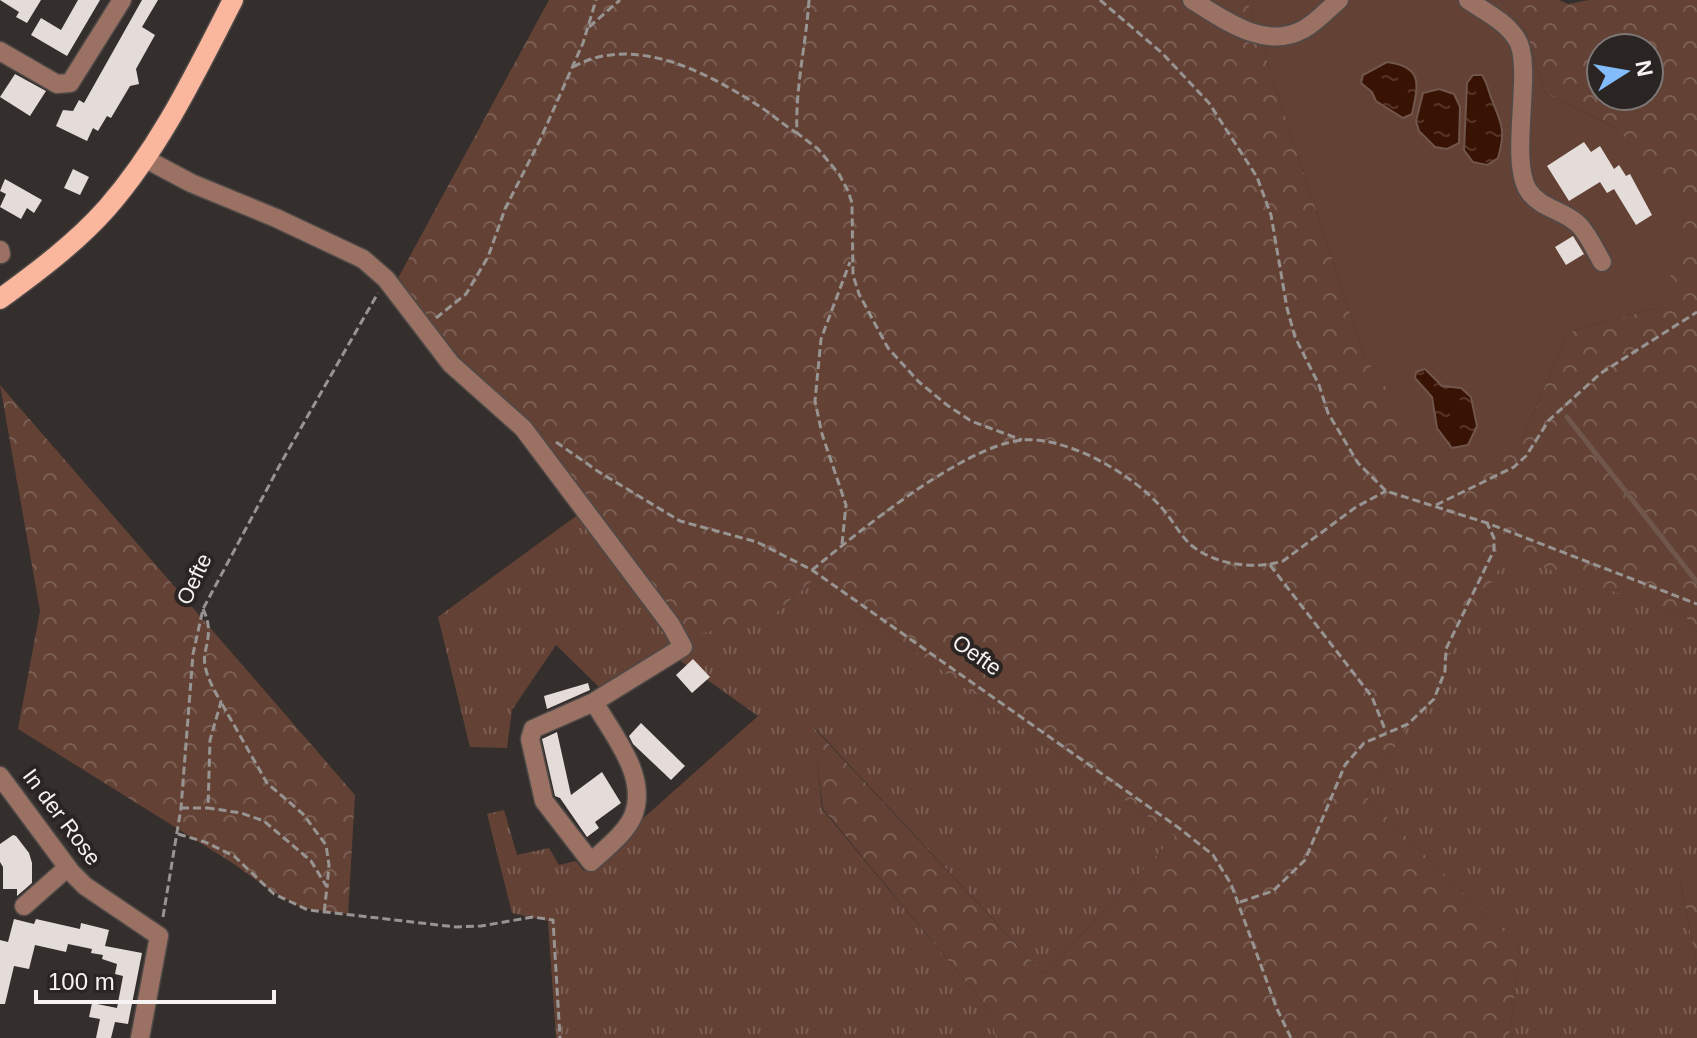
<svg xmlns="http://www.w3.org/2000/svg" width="1697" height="1038" font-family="Helvetica,sans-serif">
	<defs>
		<pattern id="grass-tufts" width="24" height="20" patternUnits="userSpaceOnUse" patternTransform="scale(2)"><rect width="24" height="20" fill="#634235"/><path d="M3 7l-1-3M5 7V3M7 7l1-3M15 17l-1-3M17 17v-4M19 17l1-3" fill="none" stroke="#7a5e53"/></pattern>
		<pattern id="forest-crowns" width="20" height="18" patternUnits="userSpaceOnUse" patternTransform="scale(2)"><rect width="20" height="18" fill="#634235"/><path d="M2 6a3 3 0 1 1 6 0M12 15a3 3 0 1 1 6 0" fill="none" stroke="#7a5e53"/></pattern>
		<pattern id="water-ripples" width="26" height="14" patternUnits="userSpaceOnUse" patternTransform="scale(2)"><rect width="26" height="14" fill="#381203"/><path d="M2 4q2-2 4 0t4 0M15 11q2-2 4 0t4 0" fill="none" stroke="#563528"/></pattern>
	</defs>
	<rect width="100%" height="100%" fill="#342e2c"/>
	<!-- grass -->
	<g fill="url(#grass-tufts)">
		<polygon points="583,511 772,616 814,579 1175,836 1044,974 814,727 822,809 990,1011 996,1038 556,1038 548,921 512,913 487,814 504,810 517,855 549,848 559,865 576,861 584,871 758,716 668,652 601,689 556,645 512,710 507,748 470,747 438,617"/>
		<polygon points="1507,554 1685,616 1697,632 1697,883 1680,882 1697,966 1697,1038 1509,1038 1520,948 1366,797"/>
	</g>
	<!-- forest -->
	<g fill="url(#forest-crowns)" fill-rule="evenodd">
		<path d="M549 0H1247L1365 358 1523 438 1568 332 1663 306 1618 129 1545 93 1526 31 1500 0H1559L1568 4 1589 0H1697V632L1685 616 1507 555 1366 797 1520 948 1509 1038H996L990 1011 823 809 813 727 1044 974 1175 836 814 579 772 616 675 640 583 511 397 280ZM1601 48H1649V96H1601Z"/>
		<polygon points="0,385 355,795 348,914 302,908 270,890 234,864 18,729 40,611"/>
		<polygon points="1680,881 1697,883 1697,966"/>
	</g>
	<!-- green -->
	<polygon fill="#634235" points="1247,0 1500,0 1526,31 1545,93 1618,129 1687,211 1663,306 1568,332 1523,438 1439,461 1365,358"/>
	<!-- water -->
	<g fill="url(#water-ripples)" stroke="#71564b" stroke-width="2">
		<path d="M1387 62C1424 67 1418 85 1412 114L1403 118 1376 101 1372 92 1361 83 1363 75Z"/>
		<path d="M1473 75H1482C1488 84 1488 91 1492 100 1502 126 1506 130 1498 158L1487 165 1473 162 1464 150 1467 83Z"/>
		<polygon points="1439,89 1454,94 1460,107 1459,143 1447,149 1435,147 1419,131 1416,121 1423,93"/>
		<polygon points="1425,369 1442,386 1461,388 1471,397 1477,426 1468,445 1452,448 1437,428 1432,397 1415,378 1416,372"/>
	</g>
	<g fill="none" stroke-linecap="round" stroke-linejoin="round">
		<!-- stream -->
		<polyline stroke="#71564b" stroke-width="5" points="1567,417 1697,582"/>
	</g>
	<!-- building -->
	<g fill="#e4dcd9">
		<polygon points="0,0 41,0 27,23 16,17 19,12"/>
		<polygon points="78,0 100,0 67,56 31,35 41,18 61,30"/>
		<polygon points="142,0 158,0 142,27 155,35 136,69 139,84 130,86 111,118 107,116 98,131 93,128 87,141 56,126 63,110 73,111 79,100 84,103"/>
		<polygon points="15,74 46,91 30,116 0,97"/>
		<polygon points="1584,142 1591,152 1600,146 1614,169 1619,165 1626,176 1630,174 1652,215 1636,225 1614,189 1607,193 1600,182 1569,201 1547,166"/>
		<polygon points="73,169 89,177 80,195 64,188"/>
		<polygon points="5,179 42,200 34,213 27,208 21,219 0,207 6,194 0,191"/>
		<polygon points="1573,236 1584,254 1566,265 1555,247"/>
		<polygon points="693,659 710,677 692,693 676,675"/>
		<polygon points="588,683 590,690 547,709 544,696"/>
		<polygon points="641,723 685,766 671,780 633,744 629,736"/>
		<polygon points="557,732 571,795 602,772 621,803 595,822 599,828 587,837 560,798 555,796 542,739"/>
		<polygon points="13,835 16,836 29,853 32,863 32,883 17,896 17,889 3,889 3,867 0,862 0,844"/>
		<polygon points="14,919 34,924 36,919 80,929 81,923 109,930 105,946 142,953 128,1024 115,1022 111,1038 96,1038 100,1019 89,1017 92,1003 117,1008 123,976 115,974 117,964 102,959 103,955 91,953 92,949 68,944 66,952 35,945 29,969 14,966 5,1004 0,1004 0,940 8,942"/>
	</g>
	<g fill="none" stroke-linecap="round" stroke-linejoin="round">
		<!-- minor casing -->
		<g stroke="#4f4a48" stroke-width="21">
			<g id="minor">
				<path d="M1192 0C1225 20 1265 51 1304 29 1317 22 1328 9 1339 0"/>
				<path d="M1468 0C1484 11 1505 21 1516 38 1535 64 1508 157 1528 190 1540 209 1564 210 1579 225 1588 234 1595 250 1602 262"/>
				<polyline points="0,51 57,84 70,83 122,0"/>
				<path d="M144 158 191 183 276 218 363 259 386 279 451 364 523 428 671 625 683 647 594 702 533 729 530 739 544 801 591 862C604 850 626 833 633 816 649 777 613 735 594 702"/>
				<polyline points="0,250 1,254"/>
				<polyline points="0,776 71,872 85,886 159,936 140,1038"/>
				<polyline points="24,906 67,868"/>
			</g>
		</g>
		<!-- major casing -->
		<g stroke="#4f4a48" stroke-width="23">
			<path id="major" d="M0 299C37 272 76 243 107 208 161 146 196 72 233 0"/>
		</g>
		<!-- path -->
		<g stroke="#989492" stroke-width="3" stroke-dasharray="8 4" stroke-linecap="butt">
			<path d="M809 0C806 45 795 88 797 133L818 149 839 174 848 191 852 203 853 275 859 294 888 348 919 382 947 405 971 421 1022 440"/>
			<polyline points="1100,0 1162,53 1209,103 1257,177 1271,215 1287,308 1295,337 1319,385 1328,413 1358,463 1386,491 1487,523 1697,604"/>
			<polyline points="589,27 620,0"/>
			<path d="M573 67C634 33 709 73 762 108 774 116 785 126 797 133"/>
			<polyline points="436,318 466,294 488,257 505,209 540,140 583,43 596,0"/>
			<polyline points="556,442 599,472 680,521 757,542 812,570 1179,828 1213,855 1231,884 1277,1009 1291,1038"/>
			<polyline points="1436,505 1514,467 1526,456 1549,420 1601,373 1697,312"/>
			<polyline points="842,544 846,505 822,434 815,401 821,339 850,262"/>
			<polyline points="1270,565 1372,697 1386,732"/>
			<path d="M812 570C860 531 961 447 1022 440 1067 436 1132 474 1161 507 1172 519 1179 534 1191 545 1215 565 1254 570 1283 561L1356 507 1386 491"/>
			<path d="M203 609C211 626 209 635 205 653 202 670 213 688 221 702L210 740 208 808 241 813 264 821 311 861 327 887 324 913"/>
			<polyline points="222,704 267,783 303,814 326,845 329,865 327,887"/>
			<polyline points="181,808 208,808"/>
			<polyline points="178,834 205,842 234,856 274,894 308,910 456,927 481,926 533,917 553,920 560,1038"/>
			<polyline points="1240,902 1273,891 1305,860 1345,765 1364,743 1408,724 1434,699 1445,671 1446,649 1494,550 1494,538 1487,523"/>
			<polyline points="163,917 181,808 193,654 203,609 282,461 378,293"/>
		</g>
		<!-- minor -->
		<use href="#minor" stroke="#9a7162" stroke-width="18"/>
		<!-- major -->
		<use href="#major" stroke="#fab79d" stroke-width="20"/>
	</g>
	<g text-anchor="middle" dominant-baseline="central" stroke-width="8" stroke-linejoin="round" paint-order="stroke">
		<!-- street labels -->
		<g font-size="22" fill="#f7f3f2" stroke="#2a2422">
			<text transform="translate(194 579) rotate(-65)">Oefte</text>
			<text transform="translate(977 655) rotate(35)">Oefte</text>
			<text transform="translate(62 817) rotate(53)">In der Rose</text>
		</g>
	</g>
	<!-- north arrow -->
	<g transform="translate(1625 72) rotate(79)"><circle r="38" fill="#2a2422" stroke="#7c7775" stroke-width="2"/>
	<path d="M0-6L14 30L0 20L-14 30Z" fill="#83bcfb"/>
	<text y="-12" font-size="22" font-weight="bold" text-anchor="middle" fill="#f7f3f2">N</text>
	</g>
	<!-- scale -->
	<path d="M36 990v12h238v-12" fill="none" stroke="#f7f3f2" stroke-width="4"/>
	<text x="48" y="990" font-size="24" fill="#f7f3f2" stroke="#2a2422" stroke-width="6" paint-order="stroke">100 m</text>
</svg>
